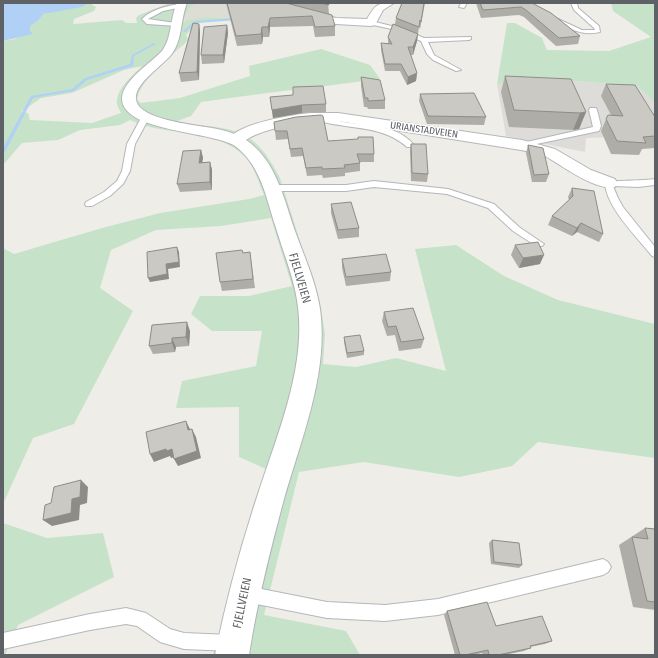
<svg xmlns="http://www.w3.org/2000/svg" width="658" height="658" font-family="'Fira Sans Condensed',sans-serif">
	<rect width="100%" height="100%" fill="#efede7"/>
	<!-- industrial -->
	<polygon fill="#dedcd9" points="549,79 637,86 655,103 655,135 586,138 585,152 506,136 497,84"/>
	<!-- education -->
	<polygon fill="#deddd5" points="197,3 309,3 281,13 226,18 205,17 183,23 189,9"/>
	<!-- green -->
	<g fill="#c6e3c9" fill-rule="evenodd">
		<path d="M79 3H92L91 4 96 7 94 11 74 19 73 24 122 20 126 23H137L136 18 139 15 170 3H197L189 9 183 22 194 19 205 17 226 18 281 13 309 3H335L245 19 205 21 196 24 186 35 188 39C184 46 180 47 175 52 162 63 139 83 137 100L141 103 180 98 250 76 249 66 321 49 370 65 380 79C320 87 261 93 201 102L191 116 177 121C194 126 214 125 231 130 256 136 269 157 280 178L321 308 325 334 323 364 356 367 396 358 446 371 415 249 456 245 504 276 558 300 655 324V458L538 442 512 466 459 477 364 462 299 472 264 615 346 631 360 655H213L266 469 239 457V407L176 408 182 381 256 366 262 331H212L191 314 200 296H249L292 286 271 218 221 226 156 230 111 250 100 288 133 311 74 424 33 438 3 504V248L14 254 102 228 160 213 249 199 264 195C259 184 255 168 247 159 218 126 166 138 130 120L120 125 80 130 58 140 22 143 3 165V41L15 39 30 31V26L38 21 42 14 85 4ZM142 66C133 75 115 90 117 104 118 107 120 111 121 113L92 123 30 120 28 113 21 112 41 98 72 93 124 70Z"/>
		<polygon points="611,3 655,3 655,103 637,86 549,79 497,84 507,23 515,23 542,38 547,50 609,51 651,37 613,11"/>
		<polygon points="3,523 47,538 103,533 114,577 18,625 5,655 3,655"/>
	</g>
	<!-- water -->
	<polygon fill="#b0d1f5" points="3,3 79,3 86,4 82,7 43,14 38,21 30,26 30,31 33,34 3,41"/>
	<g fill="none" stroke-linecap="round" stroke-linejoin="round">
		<!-- stream -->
		<g fill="#b0d1f5" fill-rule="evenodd">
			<polygon points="237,18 238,20 196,23 185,32 183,31 195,21"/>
			<polygon points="154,43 156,44 134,56 133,66 87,80 74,91 33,98 5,152 3,153 3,148 31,96 72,89 85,78 130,64 132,55"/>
		</g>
		<!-- service casing -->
		<g stroke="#b4b6ba" stroke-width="2">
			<g id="service">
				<polygon points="461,3 467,3 464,8 459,7"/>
				<path d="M571 3H577L578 8 599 26 600 32C583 36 569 29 554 21V19L556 18 582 30H595L594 28 574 10Z"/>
				<path d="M180 4 183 6 182 7 163 11 148 19 175 23 178 25 177 26 147 24 142 19C152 9 167 6 180 4Z"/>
				<polygon points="371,21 400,28 424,38 471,37 471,39 469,40 428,42 434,55 461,70 456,71 433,60 427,54 421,41 396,30 369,24 369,22"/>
				<polygon points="590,108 596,108 597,110 601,126 599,131 522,147 518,145 522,143 593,127 589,110"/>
				<path d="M316 115H319C327 117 335 120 343 122 367 126 397 124 414 145L413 147H407C384 126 352 129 323 122L316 119Z"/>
				<polygon points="142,116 145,116 149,118 135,144 130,171 123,184 110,196 92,206 86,206 85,204 86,202 104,192 117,181 122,171 127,144"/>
				<path d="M655 179V185L638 187 613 186 618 198 623 207 655 247V257L652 256C637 237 606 207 605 183 608 180 646 181 655 179Z"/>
				<polygon points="374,181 448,189 494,204 519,227 544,244 542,246 536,246 513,231 488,208 447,194 374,187 346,191 271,191 267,188 271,185 346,185"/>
				<polygon points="603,559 608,562 611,567 608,572 603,575 438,615 385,621 327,618 246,602 240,600 238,594 240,588 246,586 327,602 385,605 438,599"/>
				<polygon points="126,608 146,613 170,629 184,633 231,635 237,637 239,643 237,649 231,651 184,649 160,642 137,626 126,624 90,630 3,649 3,633 90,614"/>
			</g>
		</g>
		<!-- minor casing -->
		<g stroke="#b4b6ba" stroke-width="2">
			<g id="minor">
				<path d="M262 3H279L336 18 367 19C376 4 377 3 394 3L383 10 375 25 371 26 336 24 263 5Z"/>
				<path d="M311 113H338L522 140 555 149 591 170 615 179 617 183 615 187C595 191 563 166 545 156 538 153 529 152 521 150L338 121C309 121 282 124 255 135 246 139 240 146 230 143L227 140C239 123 291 115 311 113Z"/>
			</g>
		</g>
		<!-- secondary casing -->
		<g stroke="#b3b5b9" stroke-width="2">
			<path id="secondary" d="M177 3H187C180 20 183 40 171 55 162 66 134 84 136 99 138 121 200 125 217 129 227 131 237 134 246 140 276 160 284 199 295 231 304 256 316 282 320 309 329 373 301 439 284 499 270 551 257 602 249 655H215C226 601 240 549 257 497 276 438 306 369 298 307 295 280 284 255 276 228 269 208 265 185 253 166 249 159 242 151 235 146 212 131 121 132 122 98 123 80 151 63 162 51 172 38 170 18 177 3Z"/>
		</g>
		<!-- service -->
		<use href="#service" fill="#fff" fill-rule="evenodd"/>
		<!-- minor -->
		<use href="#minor" fill="#fff" fill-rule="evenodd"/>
		<!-- secondary -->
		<use href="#secondary" fill="#fff" fill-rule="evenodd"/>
	</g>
	<!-- wall -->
	<g fill="#aeada8">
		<polygon points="226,3 328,3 329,14 335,26 335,36 315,37 313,26 270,27 269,37 263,37 262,44 237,46"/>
		<polygon points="402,3 425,3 420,29 419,27 417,41 413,55 410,55 417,73 416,81 407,85 400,71 385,71 381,50 381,43 388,44 388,37 395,24 396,18"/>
		<polygon points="476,3 532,3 580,36 578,44 556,46 524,17 519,15 481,18"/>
		<polygon points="199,24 200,32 199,80 181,82 179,73"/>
		<polygon points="227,25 228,33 224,63 202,64 201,55"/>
		<polygon points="505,76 586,112 579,129 573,130 509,127 501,92"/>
		<polygon points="361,77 385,100 385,109 368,109 367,107 364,107 361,86"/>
		<polygon points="606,84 655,117 655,148 642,149 639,155 611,154 601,131 608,115 611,115 601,96"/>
		<polygon points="420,94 486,117 484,125 427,124 419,101"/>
		<polygon points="270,97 326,104 326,112 302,113 273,118"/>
		<polygon points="274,122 328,141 374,154 374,162 360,162 360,171 345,173 345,176 323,178 322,175 307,176 303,156 291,157 288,139 276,140"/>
		<polygon points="411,144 428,174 427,182 411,181 410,151"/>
		<polygon points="528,145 549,174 546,182 532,182 526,153"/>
		<polygon points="201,150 203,158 202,162 210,162 212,170 212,190 180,192 177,184"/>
		<polygon points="572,188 603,234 599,242 577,232 572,236 548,225 552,216 569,200 568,197"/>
		<polygon points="331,204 359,228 359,237 338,239 331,213"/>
		<polygon points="515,245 540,264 519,268 511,255"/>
		<polygon points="250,252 255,288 222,291 220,282 243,253"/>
		<polygon points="342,259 391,272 390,281 346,286 342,268"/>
		<polygon points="384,312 424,339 421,348 399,351 395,335 387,336 382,321"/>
		<polygon points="190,331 189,346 176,347 175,352 153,354 149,346"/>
		<polygon points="344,337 364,351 364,355 347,358 344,342"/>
		<polygon points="645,528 655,529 655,610 633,607 619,545"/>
		<polygon points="492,540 522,565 519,568 491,564 489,543"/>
		<polygon points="447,611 496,626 552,641 545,644 530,647 531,648 524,651 504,655 483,655 482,653 473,655 455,655 444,615"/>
	</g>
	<!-- shaded-wall -->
	<g fill="#8d8d88">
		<polygon points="270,18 270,27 269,37 268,27"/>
		<polygon points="199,24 200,32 199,80 197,72"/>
		<polygon points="227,25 228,33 224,63 223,55"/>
		<polygon points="262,27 263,37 262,44 261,34"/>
		<polygon points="418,34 417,41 413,55 413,47"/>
		<polygon points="417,73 416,81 407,85 408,77"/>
		<polygon points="302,105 302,113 273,118 272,110"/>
		<polygon points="586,112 579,129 573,130 580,113"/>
		<polygon points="201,150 203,158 201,170 199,163"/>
		<polygon points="210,162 212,170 212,190 210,182"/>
		<polygon points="581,223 577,232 572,236 577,228"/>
		<polygon points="177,247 179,252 180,267 168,269 169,279 150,282 148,278 166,264"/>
		<polygon points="544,255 540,264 519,268 523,258"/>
		<polygon points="187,322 190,331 189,346 186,337"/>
		<polygon points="172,338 176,347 175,352 172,343"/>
		<polygon points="186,421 190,429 192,438 188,430"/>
		<polygon points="192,429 196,437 201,458 178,466 174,459"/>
		<polygon points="166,449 172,449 176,457 171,458 170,456 154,462 150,454"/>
		<polygon points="81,480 88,487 87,503 80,505 79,520 52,526 43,520 72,499"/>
	</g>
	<!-- building -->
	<g fill="#cac9c3" stroke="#8d8d88">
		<polygon points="227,3 286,3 332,15 335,26 315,27 312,16 270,18 268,27 262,27 261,34 236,36"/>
		<polygon points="321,3 328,3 329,5"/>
		<polygon points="402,3 424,3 421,22 420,20 419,27 396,18"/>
		<polygon points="480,3 532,3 551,13 580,36 559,38 526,10 521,7 483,10"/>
		<polygon points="193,23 199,24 197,72 179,73"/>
		<polygon points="393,24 418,34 413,47 408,47 417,73 408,77 401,64 385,64 381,43 392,44 388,37"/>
		<polygon points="227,25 223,55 201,55 204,27"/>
		<polygon points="505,76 571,79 586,112 580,113 514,110"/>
		<polygon points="361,77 380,80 385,100 368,101 368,98 365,98"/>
		<polygon points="606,84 635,85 655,117 655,136 643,137 646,143 617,141 606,119 608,115 623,116"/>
		<polygon points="323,86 326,104 302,105 272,110 270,97 293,95 293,87"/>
		<polygon points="474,93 486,117 428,116 420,94"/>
		<polygon points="321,115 323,116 328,141 358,139 358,137 373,137 374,154 357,154 360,163 344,165 345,168 322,169 322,167 306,168 302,148 290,149 287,131 275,131 274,122 296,117"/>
		<polygon points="411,144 426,144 428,174 412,173"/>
		<polygon points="528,145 543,148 549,174 534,175"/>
		<polygon points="201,150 199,163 210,162 210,182 177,184 183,151"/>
		<polygon points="572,188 594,191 603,234 581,223 577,228 552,216 573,196"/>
		<polygon points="351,202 359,228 338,230 331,204"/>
		<polygon points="538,242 544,255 523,258 515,245"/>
		<polygon points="177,247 179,262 166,264 167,274 148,278 147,252"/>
		<polygon points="242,250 243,253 250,252 253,279 220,282 216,253"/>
		<polygon points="386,254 391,272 346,277 342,259"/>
		<polygon points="413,308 424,339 401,342 396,326 388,327 384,312"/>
		<polygon points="187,322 186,337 172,338 172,343 149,346 152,325"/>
		<polygon points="360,335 364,351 347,353 344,337"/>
		<polygon points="186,421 188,430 192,429 197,451 174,459 172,449 167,451 166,449 150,454 146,432"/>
		<polygon points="81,480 80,497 72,499 71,513 43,520 45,505 51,503 54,487"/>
		<polygon points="645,528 655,529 655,602 647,601 632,537 648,539"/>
		<polygon points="492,540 519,543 522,565 494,562"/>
		<polygon points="487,602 496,626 542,616 552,641 530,646 531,648 498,655 489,655 488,650 465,655 460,655 447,611"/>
	</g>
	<g text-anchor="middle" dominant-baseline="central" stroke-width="3" stroke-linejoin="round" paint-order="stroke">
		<!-- far-street labels -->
		<g font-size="10" fill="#5e6165" stroke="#fff">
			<text transform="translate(424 130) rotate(8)">URIANSTADVEIEN</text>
		</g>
		<!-- street labels -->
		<g font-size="12" fill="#5e6165" stroke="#fff">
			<text transform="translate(300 278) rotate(74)">FJELLVEIEN</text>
			<text transform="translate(242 603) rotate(-78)">FJELLVEIEN</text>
		</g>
	</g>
	<!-- border -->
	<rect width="658" height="658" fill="none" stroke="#5e6165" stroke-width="8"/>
</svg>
